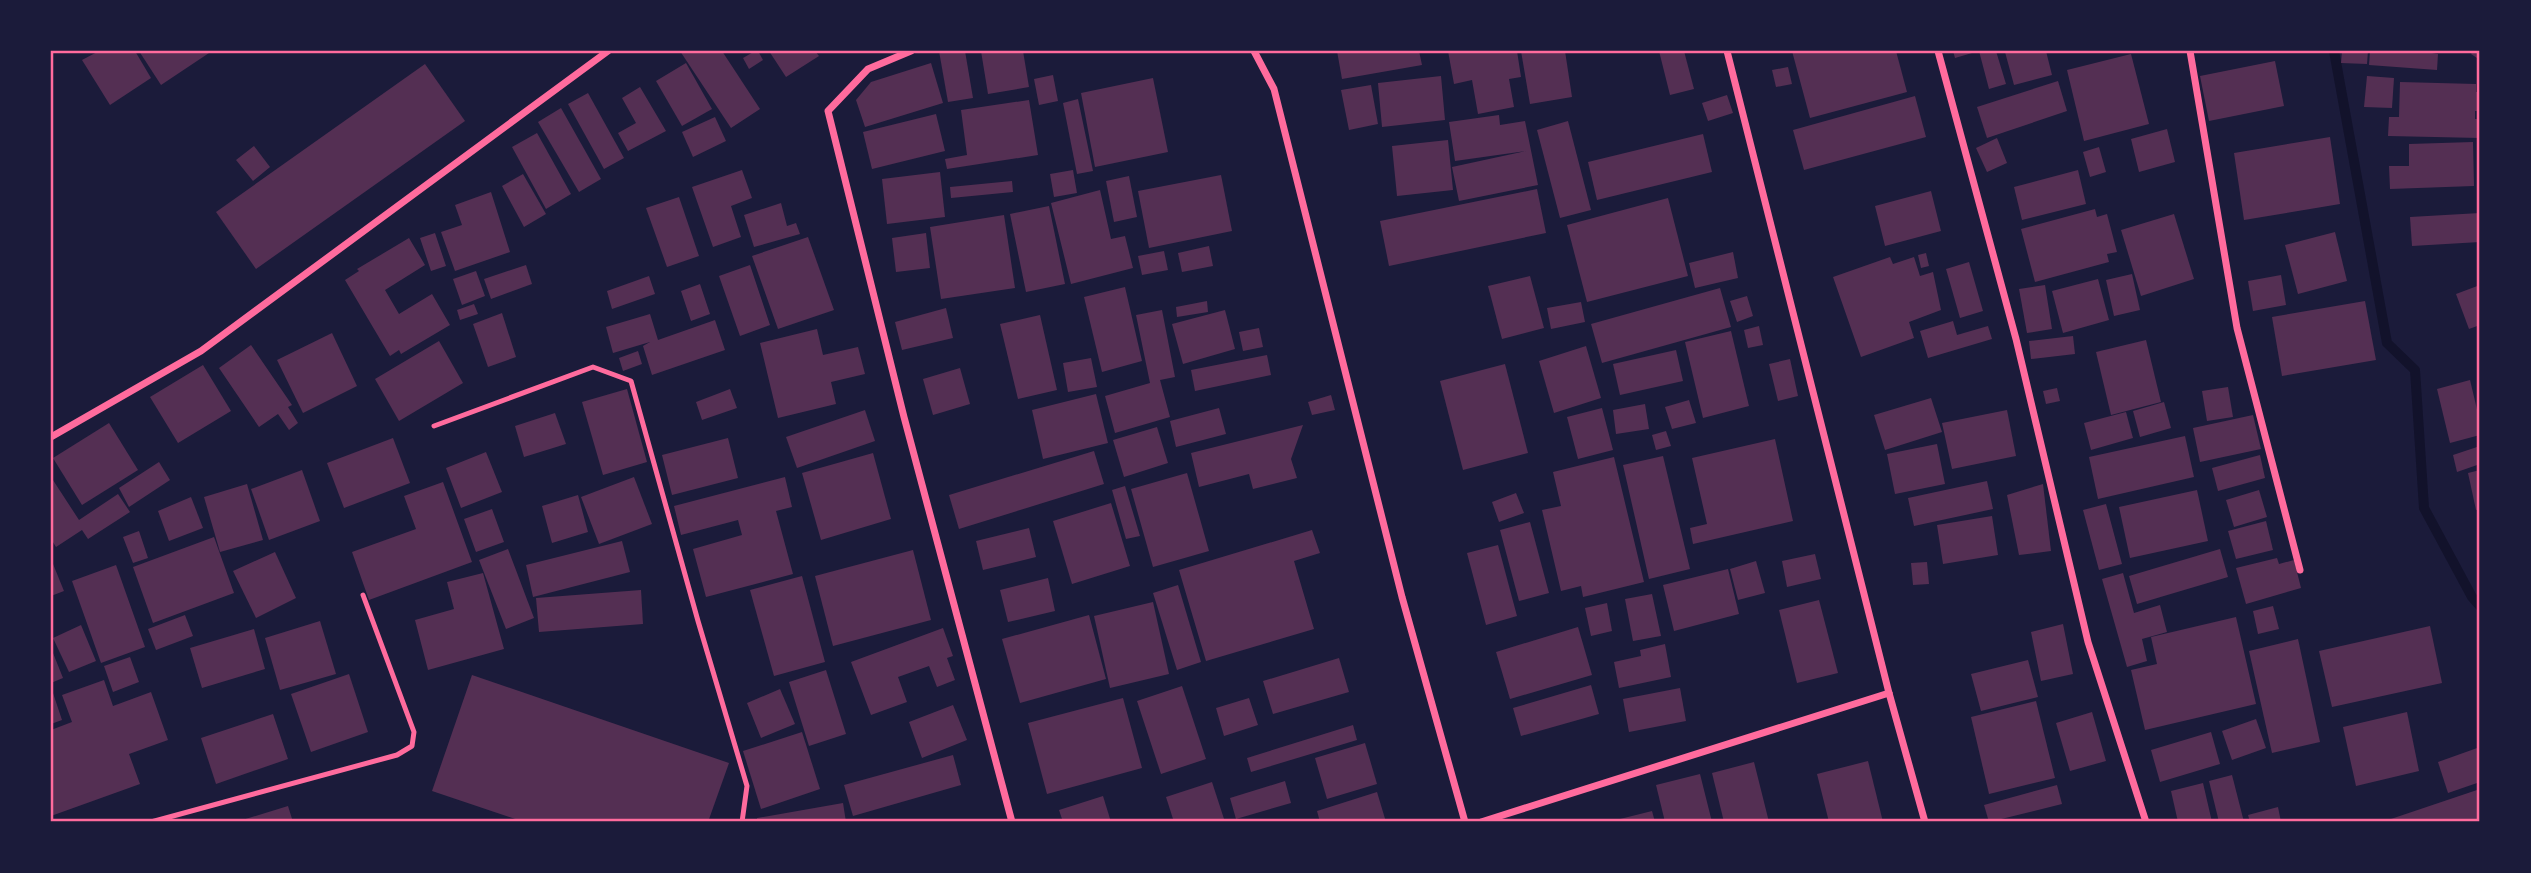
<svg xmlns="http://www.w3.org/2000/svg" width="2531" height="873" font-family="'Roboto Condensed',sans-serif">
	<rect width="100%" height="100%" fill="#1b1b3a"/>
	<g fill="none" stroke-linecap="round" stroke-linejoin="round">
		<!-- stream -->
		<polyline stroke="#12122b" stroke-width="10" points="2334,51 2387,343 2415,370 2424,508 2472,597 2480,606"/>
	</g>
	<!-- building -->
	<g fill="#542f53">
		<polygon points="99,51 135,51 151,78 110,105 82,60"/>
		<polygon points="139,51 212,51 161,85"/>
		<polygon points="680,51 722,51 760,109 731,128"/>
		<polygon points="755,51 758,51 763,60 749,69 743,58"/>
		<polygon points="769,51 815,51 819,56 786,77"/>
		<polygon points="939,51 965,51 973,98 948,102"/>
		<polygon points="981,51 1023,51 1029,87 988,94"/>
		<polygon points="1337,51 1419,51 1422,65 1342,79"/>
		<polygon points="1448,51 1517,51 1521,77 1509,79 1514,107 1478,114 1472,80 1454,84"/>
		<polygon points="1521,51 1565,51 1572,97 1530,104"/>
		<polygon points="1659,51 1684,51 1694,89 1670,95"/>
		<polygon points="1792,51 1896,51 1907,92 1810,118"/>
		<polygon points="1953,51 1996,51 2006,84 1989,89 1979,51 1955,58"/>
		<polygon points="2008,51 2046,51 2052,75 2014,85 2005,52"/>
		<polygon points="2342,51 2368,51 2367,64 2341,63"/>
		<polygon points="2370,51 2420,51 2438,54 2437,70 2369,65"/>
		<polygon points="2473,51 2480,51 2480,60 2471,54"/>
		<polygon points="2131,54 2149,124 2084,141 2067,70"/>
		<polygon points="2275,61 2284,106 2209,121 2200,76"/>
		<polygon points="686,63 712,109 682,126 656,81"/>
		<polygon points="931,63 943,103 865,127 856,100 871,82"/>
		<polygon points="425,64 465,121 256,269 216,212"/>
		<polygon points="1788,67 1792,84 1776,87 1772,70"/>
		<polygon points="1053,75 1058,101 1039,105 1034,79"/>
		<polygon points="1441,76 1445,120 1382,127 1378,83"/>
		<polygon points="2367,76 2394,78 2392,108 2364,107"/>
		<polygon points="1153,78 1168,152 1095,167 1081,93"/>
		<polygon points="2058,81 2067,111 1987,138 1977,107"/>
		<polygon points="2400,82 2476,84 2476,92 2480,92 2480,111 2475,111 2475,119 2480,119 2480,138 2388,136 2389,117 2399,117"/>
		<polygon points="1371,85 1378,124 1349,130 1341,90"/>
		<polygon points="640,87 666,131 628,151 618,133 636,123 622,98"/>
		<polygon points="588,93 624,158 604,169 568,104"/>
		<polygon points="1727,95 1733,113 1708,121 1702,103"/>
		<polygon points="1915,96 1926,137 1804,170 1793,130"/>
		<polygon points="1078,99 1093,171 1077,174 1063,103"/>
		<polygon points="1029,100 1038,155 947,169 945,159 967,155 961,110"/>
		<polygon points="561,108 601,179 579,192 538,122"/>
		<polygon points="936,114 945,151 872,169 863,132"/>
		<polygon points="1499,115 1500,125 1525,121 1538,185 1459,201 1452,167 1526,151 1455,161 1449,122"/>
		<polygon points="715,117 726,141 693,157 682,132"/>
		<polygon points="1568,121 1591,210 1560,218 1537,130"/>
		<polygon points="2167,129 2175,162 2139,172 2131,139"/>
		<polygon points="537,133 571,194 546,209 512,147"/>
		<polygon points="1703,134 1712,172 1597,200 1588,162"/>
		<polygon points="2330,137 2340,204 2244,220 2234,153"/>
		<polygon points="1997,138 2007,163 1987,172 1976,148"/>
		<polygon points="1448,140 1453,190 1397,196 1392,146"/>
		<polygon points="2473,142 2474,186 2390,189 2389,166 2409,166 2409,144"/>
		<polygon points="254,146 270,167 253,181 236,160"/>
		<polygon points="2099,147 2106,172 2090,177 2083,152"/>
		<rect x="2477" y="168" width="3" height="40"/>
		<polygon points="742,170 752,198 731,206 741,237 713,247 692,187"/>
		<polygon points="1073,170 1077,193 1054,197 1050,174"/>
		<polygon points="2078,170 2086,204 2022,220 2014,187"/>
		<polygon points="940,172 945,217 887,224 882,179"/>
		<polygon points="523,174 546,214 524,227 502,186"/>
		<polygon points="1221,175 1232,231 1149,248 1138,191"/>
		<polygon points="1129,176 1137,217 1114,222 1106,181"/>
		<polygon points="1012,181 1013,192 951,198 950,187"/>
		<polygon points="1537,189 1546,233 1389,266 1380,221"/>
		<polygon points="1100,190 1111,239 1125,236 1133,268 1071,284 1051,203"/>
		<polygon points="1931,191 1941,231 1885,246 1875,206"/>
		<polygon points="491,192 510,252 455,271 441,232 462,225 455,205"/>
		<polygon points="679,197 699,256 667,267 646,208"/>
		<polygon points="1668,198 1688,276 1587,302 1567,225"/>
		<polygon points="781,203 787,226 796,223 800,234 754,247 744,215"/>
		<polygon points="1049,206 1065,284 1026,292 1010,214"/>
		<polygon points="2095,209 2097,217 2107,214 2117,252 2107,254 2109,262 2035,282 2021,229"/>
		<polygon points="2480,213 2480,242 2412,246 2410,217"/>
		<polygon points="2174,214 2194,279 2141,296 2121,230"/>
		<polygon points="1004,215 1015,288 941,299 930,227"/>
		<polygon points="2335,232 2347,281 2298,294 2285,245"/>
		<polygon points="435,233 446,266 431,271 420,238"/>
		<polygon points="926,233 930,268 896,272 892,238"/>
		<polygon points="808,237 834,310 778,329 752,256"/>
		<polygon points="409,238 425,265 385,290 399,314 432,294 450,325 401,354 399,350 390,356 345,280 359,271 357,269"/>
		<polygon points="1209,246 1213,266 1182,272 1178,253"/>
		<polygon points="1164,251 1168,270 1142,275 1138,256"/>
		<polygon points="1733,252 1738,278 1695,288 1689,263"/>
		<polygon points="1926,253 1929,266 1921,268 1918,255"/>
		<polygon points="1890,257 1893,264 1914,257 1920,276 1933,272 1941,310 1909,322 1914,338 1861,357 1833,277"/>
		<polygon points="1969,262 1983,311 1960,318 1946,269"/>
		<polygon points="526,265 532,284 491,299 484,279"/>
		<polygon points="750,265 770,325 740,336 719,276"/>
		<polygon points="476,271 485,296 462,305 453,279"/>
		<polygon points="2132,274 2140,310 2114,316 2106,280"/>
		<polygon points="2281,275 2286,305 2253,311 2248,281"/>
		<polygon points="649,276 655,294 612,309 607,291"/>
		<polygon points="1530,276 1544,328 1502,339 1488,286"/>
		<polygon points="2098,279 2109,320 2063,333 2052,291"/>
		<polygon points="700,284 710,314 691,321 681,291"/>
		<polygon points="2045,285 2052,329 2027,333 2019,289"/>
		<polygon points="2480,285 2480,325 2469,329 2456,294"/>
		<polygon points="1125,287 1142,361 1102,372 1084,297"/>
		<polygon points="1720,288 1731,327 1602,363 1591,324"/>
		<polygon points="1747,296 1753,316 1737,322 1730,301"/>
		<polygon points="1207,301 1208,312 1177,317 1176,307"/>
		<polygon points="2365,301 2376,360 2282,376 2272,317"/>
		<polygon points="1581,302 1585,322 1551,329 1547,308"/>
		<polygon points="474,304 478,314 460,320 457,310"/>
		<polygon points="946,308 953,338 902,350 895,322"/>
		<polygon points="1162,310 1175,377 1160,380 1170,417 1115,433 1105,396 1150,383 1136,315"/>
		<polygon points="1225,310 1235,349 1183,364 1172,324"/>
		<polygon points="502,313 516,357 488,367 473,324"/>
		<polygon points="650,314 658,340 715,320 725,350 652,375 643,346 650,342 613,353 606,327"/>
		<polygon points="1040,315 1057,390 1018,399 1000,324"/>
		<polygon points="1953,321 1957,335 1988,326 1992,339 1928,358 1920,331"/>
		<polygon points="1759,326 1763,345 1748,348 1744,330"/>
		<polygon points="1259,328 1263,347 1243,351 1239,332"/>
		<polygon points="817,329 823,355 858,347 865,374 831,382 836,404 778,418 760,343"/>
		<polygon points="1731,331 1749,406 1703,418 1685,342"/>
		<polygon points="332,333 357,386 303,413 277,360"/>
		<polygon points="2073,336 2075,354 2031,359 2029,341"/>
		<polygon points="2146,340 2161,402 2111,415 2096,352"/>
		<polygon points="439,341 463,383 399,421 375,379"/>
		<polygon points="251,345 292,405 288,407 298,423 289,430 278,414 259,427 219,368"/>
		<polygon points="1586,346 1601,398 1554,413 1539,361"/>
		<polygon points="1676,350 1683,381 1620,395 1613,364"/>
		<polygon points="638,351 642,364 623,371 619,358"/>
		<polygon points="1267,355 1271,375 1195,391 1191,370"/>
		<polygon points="1091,358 1097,387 1068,392 1063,363"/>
		<polygon points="1790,359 1798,396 1778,401 1769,364"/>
		<polygon points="1505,364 1528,453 1463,470 1440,381"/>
		<polygon points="203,365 231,411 178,443 150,397"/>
		<polygon points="960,368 970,404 933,415 923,379"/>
		<polygon points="2470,380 2480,422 2480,435 2450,443 2437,389"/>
		<polygon points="2228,387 2233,417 2207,421 2202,391"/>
		<polygon points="2057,388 2060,401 2046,404 2043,391"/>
		<polygon points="627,389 647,462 603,475 582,402"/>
		<polygon points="730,389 737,408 702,420 696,402"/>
		<polygon points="1096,394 1108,443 1043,459 1032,410"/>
		<polygon points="1331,395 1335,410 1312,415 1308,402"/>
		<polygon points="1931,398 1942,432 1885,450 1874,415"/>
		<polygon points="1689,400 1696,423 1672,429 1665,407"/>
		<polygon points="2164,402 2171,428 2140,437 2133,411"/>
		<polygon points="1645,404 1649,429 1616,434 1613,410"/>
		<polygon points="1219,408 1226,434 1176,447 1170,421"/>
		<polygon points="1602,408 1613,450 1578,459 1567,417"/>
		<polygon points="865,410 875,441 797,468 786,437"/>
		<polygon points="2007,410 2016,456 1952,469 1942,423"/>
		<polygon points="2126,412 2133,438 2091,450 2084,423"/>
		<polygon points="555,413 566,444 524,457 515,426"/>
		<polygon points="2253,415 2261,449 2200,462 2193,428"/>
		<polygon points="109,423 138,470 82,505 53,458"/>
		<polygon points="1303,425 1291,459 1297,478 1253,489 1249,474 1199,487 1191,453"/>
		<polygon points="1157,427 1168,463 1124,477 1113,440"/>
		<polygon points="1666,431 1671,446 1656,450 1652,435"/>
		<polygon points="2185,436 2194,477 2098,499 2089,457"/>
		<polygon points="393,438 410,483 344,508 327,463"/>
		<polygon points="728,438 738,478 672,495 662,455"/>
		<polygon points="1775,439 1793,521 1693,544 1690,528 1707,524 1692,458"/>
		<polygon points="1937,444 1945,484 1895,494 1887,454"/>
		<polygon points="2480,446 2480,464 2457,472 2453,455"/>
		<polygon points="1094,451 1104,484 959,529 949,495"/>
		<polygon points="486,452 502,492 461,508 446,468"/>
		<polygon points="873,453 891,519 821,540 802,473"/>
		<polygon points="2260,455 2265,478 2218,491 2212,468"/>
		<polygon points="1663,456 1690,569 1649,579 1623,465"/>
		<polygon points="1614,457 1644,582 1583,597 1581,586 1561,591 1542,510 1561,506 1553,472"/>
		<polygon points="159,462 170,480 129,507 119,488"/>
		<polygon points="302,470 320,521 269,540 251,489"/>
		<polygon points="2480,470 2480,509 2476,510 2468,473"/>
		<polygon points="1187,473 1209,551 1153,567 1131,489"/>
		<polygon points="51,477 79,520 118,494 130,512 88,539 82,530 56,547 51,539"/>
		<polygon points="634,477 652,524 599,544 581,497"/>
		<polygon points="785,477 792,507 776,511 793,574 706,597 693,549 742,535 738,520 681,535 674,506"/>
		<polygon points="1987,481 1993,509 1914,526 1908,498"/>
		<polygon points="443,482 472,562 369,600 352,552 416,529 404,496"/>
		<polygon points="247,484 263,540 220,552 204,497"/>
		<polygon points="2043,484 2051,551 2019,555 2007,495"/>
		<polygon points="1125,486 1140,536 1126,539 1112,490"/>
		<polygon points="2197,490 2208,541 2130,558 2119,507"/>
		<polygon points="2259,490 2267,517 2234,527 2226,500"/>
		<polygon points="1516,493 1524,513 1499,522 1492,502"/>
		<polygon points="578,495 588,532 552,543 542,506"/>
		<polygon points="191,497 203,528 169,541 158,511"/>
		<polygon points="1111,503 1130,566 1072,584 1053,521"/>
		<polygon points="2106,504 2122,564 2099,570 2083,510"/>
		<polygon points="492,509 504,542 476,552 464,519"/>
		<polygon points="1992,516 1998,555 1943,564 1937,525"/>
		<polygon points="2266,521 2273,550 2236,559 2228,531"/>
		<polygon points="1530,522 1549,593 1519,601 1500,530"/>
		<polygon points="1029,528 1036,557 983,570 976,541"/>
		<polygon points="1312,530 1320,553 1294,561 1314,629 1206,661 1179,570"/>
		<polygon points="139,531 148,558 133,563 123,537"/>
		<polygon points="214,537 234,593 153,623 133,567"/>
		<polygon points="622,541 630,572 533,597 526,565"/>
		<polygon points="1498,545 1517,616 1486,625 1467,553"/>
		<polygon points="508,549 534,618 506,629 479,560"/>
		<polygon points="2220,549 2228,577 2137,604 2129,576"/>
		<polygon points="913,550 931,620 833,646 815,576"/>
		<polygon points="275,552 296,598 256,618 233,571"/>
		<polygon points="1815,554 1821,579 1787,587 1782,561"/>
		<polygon points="2277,558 2279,564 2294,560 2301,588 2246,604 2236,568"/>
		<polygon points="1756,561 1765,593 1738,600 1730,569"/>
		<polygon points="1927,562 1929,584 1913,585 1911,563"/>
		<polygon points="53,564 64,591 51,596 51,565"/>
		<polygon points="116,565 145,647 101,663 72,581"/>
		<polygon points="1728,569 1739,614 1674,631 1663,585"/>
		<polygon points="483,573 504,649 428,670 415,620 454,609 447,582"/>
		<polygon points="2123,573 2134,613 2160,605 2167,632 2142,639 2147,661 2127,667 2102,579"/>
		<polygon points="802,576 825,662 774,676 750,590"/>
		<polygon points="1048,578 1055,611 1008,622 1000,590"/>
		<polygon points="1178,585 1201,662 1177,670 1153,593"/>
		<polygon points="641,590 643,624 539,632 536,598"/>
		<polygon points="1652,594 1661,636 1633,641 1625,599"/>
		<polygon points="1819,600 1838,673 1797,683 1779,610"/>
		<polygon points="1153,602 1169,674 1110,688 1094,616"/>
		<polygon points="1607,603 1612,631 1591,636 1585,608"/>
		<polygon points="2273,606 2279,629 2258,634 2253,611"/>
		<polygon points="185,615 193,636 156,650 148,629"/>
		<polygon points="1089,615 1106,679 1020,703 1002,639"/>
		<polygon points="2236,617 2256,704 2145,730 2131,670 2157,664 2151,637"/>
		<polygon points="320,621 336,674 280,690 265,638"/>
		<polygon points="2063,624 2073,674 2041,681 2031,632"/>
		<polygon points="81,625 96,661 69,672 53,638"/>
		<polygon points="2430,626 2442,683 2332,707 2319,651"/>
		<polygon points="1578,627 1592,675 1510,699 1496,652"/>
		<polygon points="943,628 953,656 947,658 955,680 937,687 929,666 898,677 907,702 871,715 851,662"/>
		<polygon points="254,629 265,669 202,688 190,648"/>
		<polygon points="2298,639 2320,742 2272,753 2249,651"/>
		<polygon points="1665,644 1671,677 1619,688 1614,662 1641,656 1640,650"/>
		<polygon points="51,648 63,678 51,683"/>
		<polygon points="130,657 139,682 113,692 104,666"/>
		<polygon points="1339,658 1349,692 1273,714 1263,681"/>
		<polygon points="2028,660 2038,697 1981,711 1971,674"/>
		<polygon points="826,670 846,734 809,746 789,682"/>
		<polygon points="349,674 368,732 311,752 291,694"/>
		<polygon points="472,675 729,763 708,822 524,822 432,791"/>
		<polygon points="104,680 113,706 151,692 168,740 129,754 140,784 51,816 51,730 72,722 62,695"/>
		<polygon points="1591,685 1599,714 1521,736 1513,708"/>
		<polygon points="1182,686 1206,759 1161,774 1137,701"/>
		<polygon points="51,687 62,720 51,724"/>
		<polygon points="1680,688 1686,721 1629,732 1623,699"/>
		<polygon points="780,689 795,724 761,738 747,703"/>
		<polygon points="1123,698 1142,768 1047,794 1028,723"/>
		<polygon points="1249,698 1258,725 1224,736 1216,708"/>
		<polygon points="2036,701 2055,778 1989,794 1971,717"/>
		<polygon points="953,705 967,740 922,758 909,722"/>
		<polygon points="2092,712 2106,761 2070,771 2056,723"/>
		<polygon points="2407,712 2419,771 2356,786 2343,727"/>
		<polygon points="273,714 288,759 216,784 201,738"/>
		<polygon points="2256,719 2266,748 2232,760 2222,731"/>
		<polygon points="1353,725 1357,740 1251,772 1247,758"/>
		<polygon points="802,732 820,789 761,809 743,751"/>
		<polygon points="2211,732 2220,764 2160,782 2151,750"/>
		<polygon points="1365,743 1377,784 1327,799 1315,758"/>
		<polygon points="2480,747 2480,782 2448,793 2438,762"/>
		<polygon points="953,755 961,785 853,816 844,785"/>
		<polygon points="1868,761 1883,822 1829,822 1817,774"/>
		<polygon points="1754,762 1769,822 1724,822 1712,773"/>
		<polygon points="1700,774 1712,822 1665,822 1656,785"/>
		<polygon points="2232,775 2244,822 2219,822 2209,781"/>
		<polygon points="1285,781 1291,803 1236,819 1230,798"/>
		<polygon points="1212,782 1225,822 1174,822 1166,797"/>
		<polygon points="2203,783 2212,822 2178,822 2171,791"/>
		<polygon points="2057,785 2062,804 1989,822 1984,805"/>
		<polygon points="2480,789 2480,822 2382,822"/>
		<polygon points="1377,792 1386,822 1320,822 1317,811"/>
		<polygon points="1103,796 1111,822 1063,822 1059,810"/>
		<polygon points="843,803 846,822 757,822 757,818"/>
		<polygon points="288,806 293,822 236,822"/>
		<polygon points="2278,807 2281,822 2250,822 2248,815"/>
		<polygon points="1652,811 1655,822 1613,822 1612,821"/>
	</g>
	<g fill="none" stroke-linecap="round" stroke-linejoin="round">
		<!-- service -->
		<g stroke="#ff6b9d" stroke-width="5">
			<polyline points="434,426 593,367 631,381 698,621 747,786 742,822"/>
			<polyline points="151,822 397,755 412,746 414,732 363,595"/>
		</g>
		<!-- minor -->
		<g stroke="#ff6b9d" stroke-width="7">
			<polyline points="911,51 868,69 828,111 904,417 1012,822"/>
			<polyline points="1254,51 1274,89 1402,597 1465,822"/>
			<polyline points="1727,51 1889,693 1925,822"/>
			<polyline points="1938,51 2016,339 2088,642 2146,822"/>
			<polyline points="2190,51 2237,328 2300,570"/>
			<polyline points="51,437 201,351 608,51"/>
			<polyline points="1481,822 1889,693"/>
		</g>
	</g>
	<!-- border -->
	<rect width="2531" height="873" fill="none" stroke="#1b1b3a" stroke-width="105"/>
	<rect x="52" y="52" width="2426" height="768" fill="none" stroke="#ff6b9d" stroke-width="2.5"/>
</svg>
